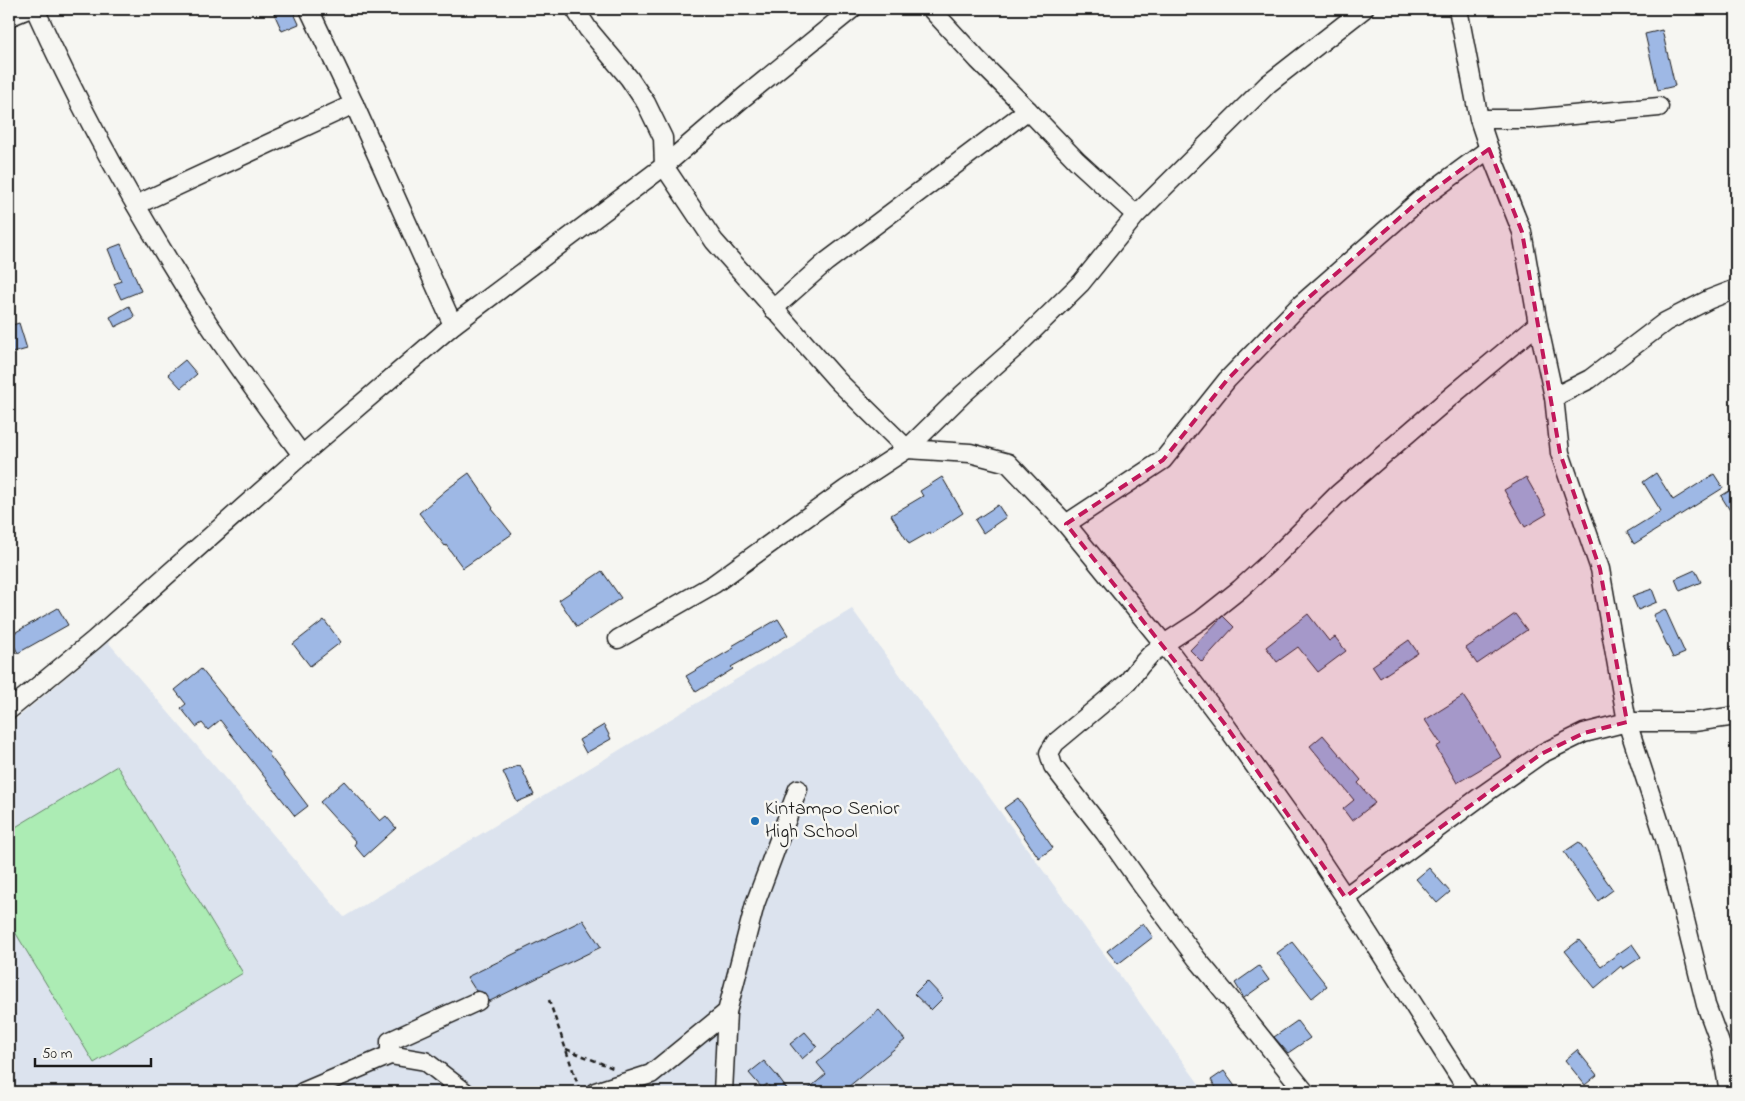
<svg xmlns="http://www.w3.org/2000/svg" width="1745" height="1101" font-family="'Indie Flower',sans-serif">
	<rect width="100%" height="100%" fill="#f6f6f2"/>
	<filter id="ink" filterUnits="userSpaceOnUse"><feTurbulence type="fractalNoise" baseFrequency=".02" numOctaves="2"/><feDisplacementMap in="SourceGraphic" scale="10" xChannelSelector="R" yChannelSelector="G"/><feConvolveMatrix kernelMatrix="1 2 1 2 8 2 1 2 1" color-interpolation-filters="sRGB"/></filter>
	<g filter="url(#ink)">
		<!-- built -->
		<polygon fill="#dce3ee" points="852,609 1205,1092 9,1092 9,725 108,642 344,917"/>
		<!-- green -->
		<polygon fill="#acecb4" stroke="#648468" points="117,766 243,973 94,1063 9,922 9,831"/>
		<!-- building -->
		<g fill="#9eb8e5" stroke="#1c1c1c">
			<polygon points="272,9 292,9 299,24 282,31"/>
			<polygon points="1662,30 1675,86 1658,90 1645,34"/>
			<polygon points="121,244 141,291 121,299 114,284 121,281 108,249"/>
			<polygon points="129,306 135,317 115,327 110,317"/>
			<polygon points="19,323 27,349 9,354 9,326"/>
			<polygon points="185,360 197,374 181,388 168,374"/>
			<polygon points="469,473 493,508 492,509 512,534 463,568 446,545 445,546 419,513 446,490"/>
			<polygon points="1656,473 1673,500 1714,474 1723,488 1634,544 1627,532 1661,511 1643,482"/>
			<polygon points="942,477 963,513 931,534 930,532 909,544 891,515 923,496 920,491"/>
			<polygon points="1526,477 1547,514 1525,527 1504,490"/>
			<polygon points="1736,487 1736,520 1721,496"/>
			<polygon points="998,505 1006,517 983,533 975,520"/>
			<polygon points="1695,570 1701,582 1680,591 1675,579"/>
			<polygon points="602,571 621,598 577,627 559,600"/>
			<polygon points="1652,589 1657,602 1638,610 1632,596"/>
			<polygon points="58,608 68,625 18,653 9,636"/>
			<polygon points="1665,609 1685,653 1673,658 1653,615"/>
			<polygon points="1308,614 1329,641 1335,637 1346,651 1318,672 1298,647 1277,662 1266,647"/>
			<polygon points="1515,614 1527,630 1477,664 1466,648"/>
			<polygon points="1223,616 1234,627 1202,662 1190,650"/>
			<polygon points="778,619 788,635 731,667 733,669 696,692 686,676 734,648 732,646"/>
			<polygon points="324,620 341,642 310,666 293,644"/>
			<polygon points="1409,640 1418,653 1380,678 1372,666"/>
			<polygon points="201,669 270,754 269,755 308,806 295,816 220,720 208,730 202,723 196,727 181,708 186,704 175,690"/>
			<polygon points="1463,696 1480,721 1501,757 1457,783 1436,747 1441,744 1425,720"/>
			<polygon points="604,725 611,739 586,753 579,740"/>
			<polygon points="1323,735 1361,780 1358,783 1375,803 1352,821 1343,809 1354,800 1310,746"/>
			<polygon points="520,765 534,795 517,802 503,772"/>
			<polygon points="344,781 380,821 386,816 396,828 364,857 354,845 356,842 320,802"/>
			<polygon points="1018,798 1053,848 1039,858 1004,808"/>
			<polygon points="1579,842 1613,890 1598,901 1564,852"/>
			<polygon points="1429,868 1450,892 1437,903 1416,879"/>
			<polygon points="583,920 601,947 488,1002 488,997 485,993 476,991 467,977"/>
			<polygon points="1143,923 1153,937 1118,964 1107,951"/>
			<polygon points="1579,940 1601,966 1632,944 1641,957 1623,969 1621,966 1595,988 1565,951"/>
			<polygon points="1292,942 1327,986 1312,998 1277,953"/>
			<polygon points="1259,966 1269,980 1244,998 1235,983"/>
			<polygon points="927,981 943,998 931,1010 914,994"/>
			<polygon points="879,1010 905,1040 842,1092 805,1092 826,1074 817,1063"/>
			<polygon points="1297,1021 1310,1038 1288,1053 1274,1037"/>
			<polygon points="805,1032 817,1046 802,1059 790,1044"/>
			<polygon points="1577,1050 1597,1075 1585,1085 1565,1060"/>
			<polygon points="764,1061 777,1076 789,1092 773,1092 767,1084 762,1088 749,1073"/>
			<polygon points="1224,1071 1239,1092 1219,1092 1211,1080"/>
		</g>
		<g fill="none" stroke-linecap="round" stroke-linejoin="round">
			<!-- minor casing -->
			<g stroke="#1c1c1c" stroke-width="21">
				<g id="minor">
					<path d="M35 9C84 118 143 223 208 323 238 368 270 412 302 455"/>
					<polyline points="309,9 354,104 453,325"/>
					<polyline points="575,9 588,29 629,78 646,103 663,138 664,166 714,241 838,381 907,449 846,489 714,584 618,639"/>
					<polyline points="931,9 978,60 1028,110"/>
					<polyline points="1458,9 1479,119 1489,149 1522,232 1538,324 1554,397 1560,453 1600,569 1627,722 1665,839 1706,1005 1721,1046 1729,1092"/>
					<polyline points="9,17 28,9"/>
					<polyline points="1479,119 1530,119 1659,107"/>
					<polyline points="136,205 354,104"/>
					<polyline points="773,309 826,262 1028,110 1077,161 1136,215"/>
					<polyline points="1554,397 1590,379 1665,322 1710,299 1736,289"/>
					<polyline points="907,449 970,453 1008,463 1066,524 1164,644 1224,723 1299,828 1345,897 1469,1092"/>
					<polyline points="907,449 963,394 1017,346 1081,283 1136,215 1268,84 1364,9"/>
					<polyline points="1066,524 1163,460 1227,380 1298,307 1421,199 1489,149"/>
					<polyline points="9,710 94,640 302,455 453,325 664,166 744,97 852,9"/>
					<polyline points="1345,897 1484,794 1541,754 1584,733 1627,722 1694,722 1736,716"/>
					<polyline points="390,1055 390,1041 478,1001"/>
					<polyline points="303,1092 390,1055 425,1061 465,1092"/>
					<polyline points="595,1092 651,1074 727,1012 755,904 798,789"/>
					<polyline points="723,1092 727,1012"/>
					<polyline points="1305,1092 1232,1001 1197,959 1141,884 1105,833 1053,766 1049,753 1055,743 1127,683 1140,666 1151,654 1164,644 1201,620 1240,589 1274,558 1338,494 1448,399 1538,324"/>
				</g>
			</g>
			<!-- path -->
			<g stroke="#1c1c1c" stroke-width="2.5" stroke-dasharray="5 4" stroke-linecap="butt">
				<polyline points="549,1000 579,1088"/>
				<polyline points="566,1049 613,1068"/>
			</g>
			<!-- minor -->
			<use href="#minor" stroke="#f6f6f2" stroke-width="18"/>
		</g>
	</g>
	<!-- marked area -->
	<path fill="#c2185b" fill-opacity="0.2" stroke="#c2185b" stroke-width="4" stroke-dasharray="10 6" stroke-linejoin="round" d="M1489 149 1522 232 1560 453 1600 569 1627 722 1584 733 1541 754 1345 897 1224 723 1066 524 1163 460 1227 380 1298 307 1421 199Z"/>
	<!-- markers -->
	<circle fill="#1f6fb2" stroke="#f6f6f2" stroke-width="2" cx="755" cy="821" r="5"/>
	<g text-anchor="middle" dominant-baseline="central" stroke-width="5" stroke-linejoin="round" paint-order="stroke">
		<!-- poi labels -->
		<g font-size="20" fill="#1c1c1c" stroke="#f6f6f2" text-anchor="start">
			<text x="765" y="809">Kintampo Senior<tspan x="765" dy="23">High School</tspan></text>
		</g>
	</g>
	<!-- margin -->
	<rect width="1745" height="1101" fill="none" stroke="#f6f6f2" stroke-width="30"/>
	<rect x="15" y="15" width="1715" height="1071" fill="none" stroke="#1c1c1c" stroke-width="2" filter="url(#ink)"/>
	<!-- scale -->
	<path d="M35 1058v8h116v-8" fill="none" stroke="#1c1c1c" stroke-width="2.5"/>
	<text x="42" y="1058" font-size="15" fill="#1c1c1c" stroke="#f6f6f2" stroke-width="4" paint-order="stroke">50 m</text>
</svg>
